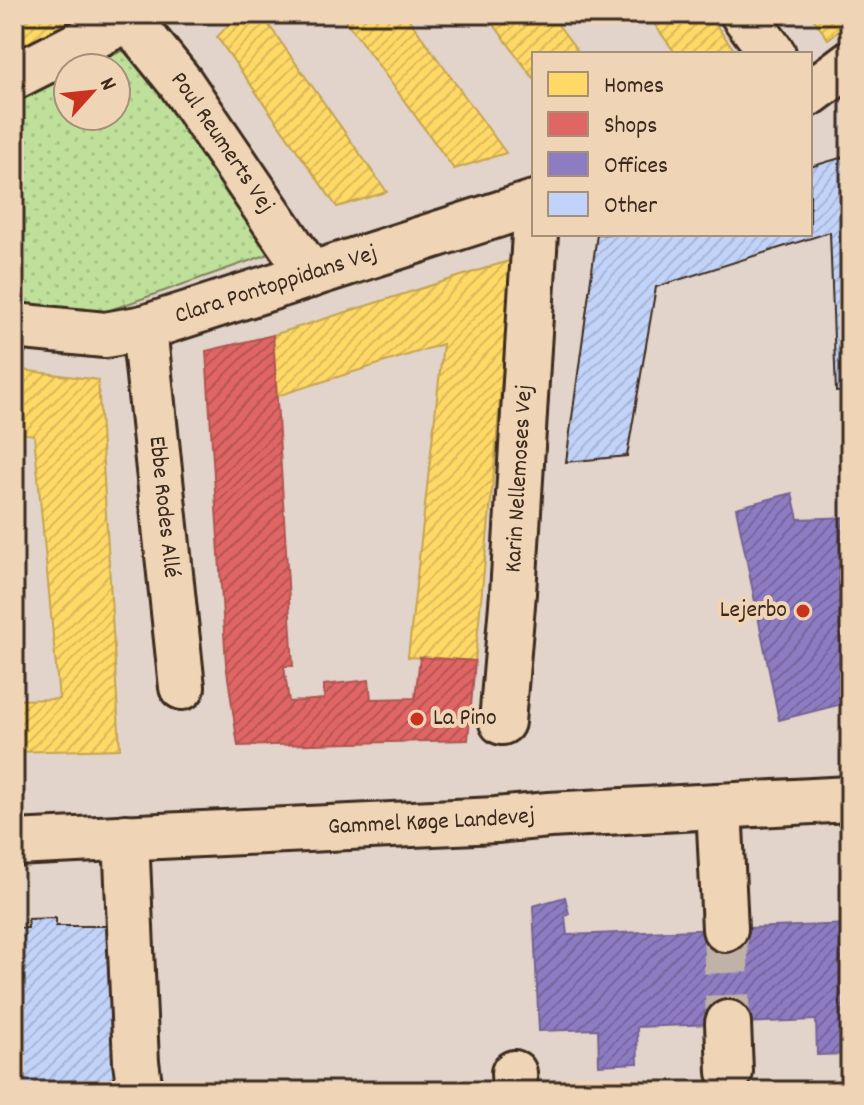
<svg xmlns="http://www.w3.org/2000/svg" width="864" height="1105" font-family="Dekko,sans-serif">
	<defs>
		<pattern id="green-dots" width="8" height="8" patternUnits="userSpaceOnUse" patternTransform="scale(2)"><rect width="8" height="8" fill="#bee09a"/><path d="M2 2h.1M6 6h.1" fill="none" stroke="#a4c084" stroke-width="1.8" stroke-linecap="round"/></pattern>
		<pattern id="homes-hatch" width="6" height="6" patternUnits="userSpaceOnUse" patternTransform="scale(2)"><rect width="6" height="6" fill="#ffd966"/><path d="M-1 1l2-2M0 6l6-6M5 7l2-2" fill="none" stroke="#dbba58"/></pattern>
		<pattern id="shops-hatch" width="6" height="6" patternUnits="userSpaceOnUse" patternTransform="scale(2)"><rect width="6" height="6" fill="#e06666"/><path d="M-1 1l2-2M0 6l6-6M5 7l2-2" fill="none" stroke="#b75453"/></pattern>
		<pattern id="offices-hatch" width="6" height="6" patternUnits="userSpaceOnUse" patternTransform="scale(2)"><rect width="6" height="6" fill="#8e7cc3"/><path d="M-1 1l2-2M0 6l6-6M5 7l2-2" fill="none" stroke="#75669e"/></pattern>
		<pattern id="building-hatch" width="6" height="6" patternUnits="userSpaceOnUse" patternTransform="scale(2)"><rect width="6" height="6" fill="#c2d3f9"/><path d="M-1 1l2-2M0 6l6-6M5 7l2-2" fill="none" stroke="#a8b5d5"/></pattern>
	</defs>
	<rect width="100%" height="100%" fill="#e2d4ca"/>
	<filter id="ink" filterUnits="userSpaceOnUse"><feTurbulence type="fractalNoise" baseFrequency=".0125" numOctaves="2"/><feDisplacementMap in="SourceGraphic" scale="16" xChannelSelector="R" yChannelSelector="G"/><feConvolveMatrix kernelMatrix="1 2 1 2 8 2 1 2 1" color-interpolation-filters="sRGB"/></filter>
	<g filter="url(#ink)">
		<!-- green -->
		<polygon fill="url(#green-dots)" stroke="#7c855c" stroke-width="2" points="122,51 141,54 270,245 266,255 96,315 14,304 14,102 68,76 68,116 116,116 116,68 85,68"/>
		<!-- homes -->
		<g fill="url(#homes-hatch)" stroke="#c4a450" stroke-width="2">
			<polygon points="14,14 89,14 91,25 14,60"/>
			<polygon points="239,14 261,14 387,192 337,207 217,37"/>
			<polygon points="341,14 405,14 506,153 454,169"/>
			<polygon points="486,14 550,14 580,54 534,54 534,79"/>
			<polygon points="647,14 708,14 737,54 676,54"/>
			<polygon points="810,14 850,14 850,23 828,39"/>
			<polygon points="512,260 494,469 475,661 408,657 443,344 277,396 273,335"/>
			<polygon points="14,369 98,380 120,749 14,752 14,700 59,699 34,435 14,432"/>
		</g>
		<!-- shops -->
		<polygon fill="url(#shops-hatch)" stroke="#ae5450" stroke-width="2" points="273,335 293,666 284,666 289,702 324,699 324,685 369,680 371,699 415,698 420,657 475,661 468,740 238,746 226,664 206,351"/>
		<!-- offices -->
		<g fill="url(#offices-hatch)" stroke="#756392" stroke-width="2">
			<polygon points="792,493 798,519 850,517 850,702 779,720 736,508"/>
			<polygon points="565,897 569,914 565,916 567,935 850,924 850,1054 817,1055 816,1020 637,1027 638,1063 599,1065 598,1029 539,1031 533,906"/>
		</g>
		<!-- building -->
		<g fill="url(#building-hatch)" stroke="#3b2a1e" stroke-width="2">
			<polygon points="850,155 850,391 836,392 830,232 656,287 627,456 566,462 597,234 810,234 810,167"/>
			<polygon points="56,918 56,926 110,926 116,1091 14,1091 19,1052 14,1043 14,928 28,928 28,919"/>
		</g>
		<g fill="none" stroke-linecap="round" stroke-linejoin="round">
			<!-- minor-tunnel -->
			<polyline stroke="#c1b2a8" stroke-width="44" stroke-dasharray="44 22" stroke-linecap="butt" points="725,929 728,1023"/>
			<!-- minor casing -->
			<g stroke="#3b2a1e" stroke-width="50">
				<g id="minor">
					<path id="s1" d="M129 14V19L180 82 311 275"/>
					<polyline points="743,14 773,54"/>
					<polyline points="14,77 138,14"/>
					<polyline points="810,93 850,63"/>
					<path id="s2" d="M14 326 105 335 144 328 534 203"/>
					<path id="s3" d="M144 328 182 687"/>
					<path id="s4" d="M502 722 513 593 535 234"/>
					<polyline points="719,806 725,929"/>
					<polyline points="126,837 136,1062 140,1091"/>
					<path id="s5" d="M14 843 496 820 549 815 850 799"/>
					<polyline points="728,1023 730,1072"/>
					<polyline points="514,1073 515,1091"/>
				</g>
			</g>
			<!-- minor -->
			<use href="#minor" stroke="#efd4b6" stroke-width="44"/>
		</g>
	</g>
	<!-- markers -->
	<g fill="#c8321e" stroke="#efd4b6" stroke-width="3">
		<circle cx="803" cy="611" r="8"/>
		<circle cx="417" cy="719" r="8"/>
	</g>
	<g text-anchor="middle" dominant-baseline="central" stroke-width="8" stroke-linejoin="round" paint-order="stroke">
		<!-- street labels -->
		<g font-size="24" fill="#3b2a1e" stroke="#efd4b6">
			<text stroke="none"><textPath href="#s1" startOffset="160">Poul Reumerts Vej</textPath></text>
			<text stroke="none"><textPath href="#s2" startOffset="270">Clara Pontoppidans Vej</textPath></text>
			<text stroke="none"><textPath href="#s4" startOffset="244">Karin Nellemoses Vej</textPath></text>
			<text stroke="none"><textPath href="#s3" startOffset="180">Ebbe Rodes Allé</textPath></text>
			<text stroke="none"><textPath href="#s5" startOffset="418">Gammel Køge Landevej</textPath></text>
		</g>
		<!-- poi labels -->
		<g font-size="24" fill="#3b2a1e" stroke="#efd4b6" text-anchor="end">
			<text x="787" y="611">Lejerbo</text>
			<text x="433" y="719" text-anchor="start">La Pino</text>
		</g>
	</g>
	<!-- margin -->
	<rect width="864" height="1105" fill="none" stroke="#efd4b6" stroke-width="48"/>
	<rect x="24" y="24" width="816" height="1057" fill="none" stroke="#3b2a1e" stroke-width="3" filter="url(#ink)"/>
	<!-- legend -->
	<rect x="532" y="52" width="280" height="184" fill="#efd4b6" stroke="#a79079" stroke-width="2"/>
	<rect x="548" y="72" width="40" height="24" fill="#ffd966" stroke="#a79079" stroke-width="2"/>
	<text x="604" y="92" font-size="24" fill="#3b2a1e">Homes</text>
	<rect x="548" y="112" width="40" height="24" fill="#e06666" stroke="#a79079" stroke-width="2"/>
	<text x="604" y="132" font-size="24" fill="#3b2a1e">Shops</text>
	<rect x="548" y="152" width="40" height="24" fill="#8e7cc3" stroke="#a79079" stroke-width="2"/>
	<text x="604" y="172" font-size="24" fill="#3b2a1e">Offices</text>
	<rect x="548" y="192" width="40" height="24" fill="#c2d3f9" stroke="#a79079" stroke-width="2"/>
	<text x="604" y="212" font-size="24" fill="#3b2a1e">Other</text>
	<!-- north arrow -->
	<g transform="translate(92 92) rotate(63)"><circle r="38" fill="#efd4b6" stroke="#a79079" stroke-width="2"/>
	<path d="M0-6L14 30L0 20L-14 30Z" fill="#c8321e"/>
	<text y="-12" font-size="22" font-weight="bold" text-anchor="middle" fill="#3b2a1e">N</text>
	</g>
</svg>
